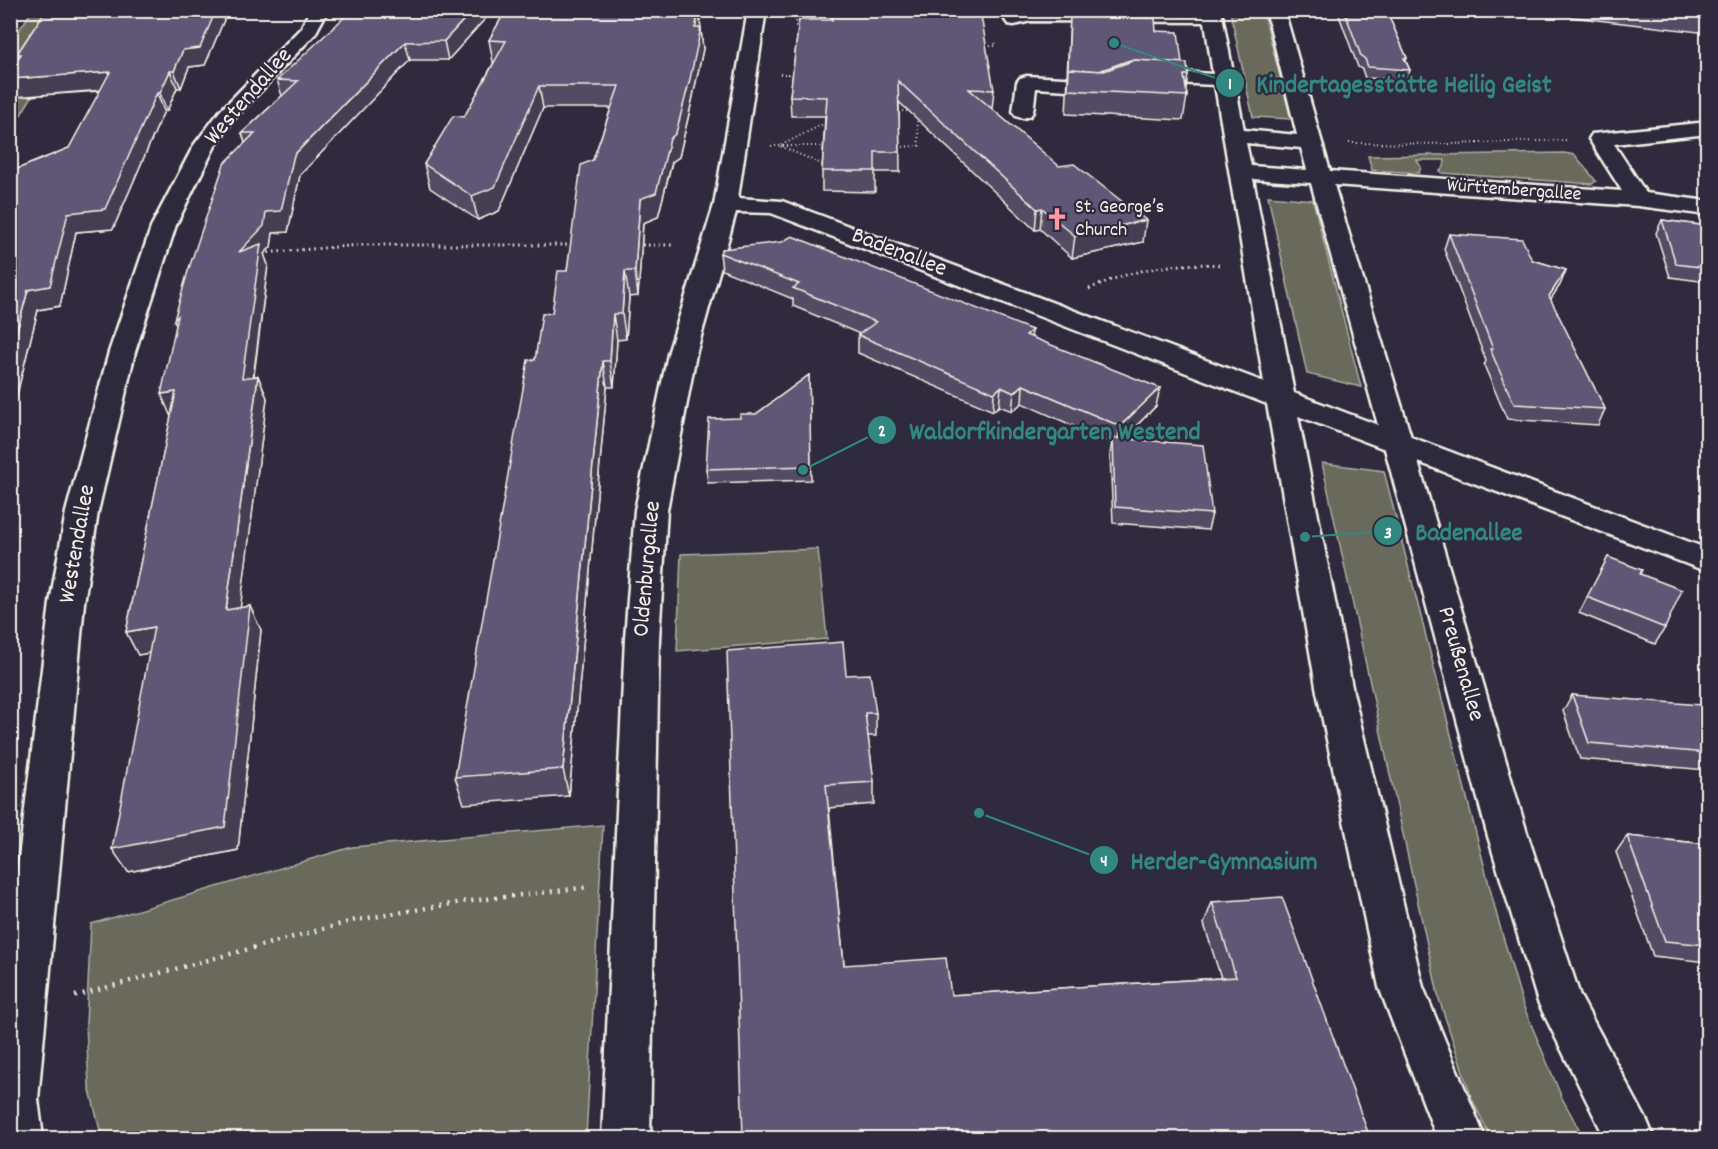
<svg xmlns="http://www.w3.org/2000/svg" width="1718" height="1149" font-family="Dekko,sans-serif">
	<rect width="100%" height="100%" fill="#2f2a3d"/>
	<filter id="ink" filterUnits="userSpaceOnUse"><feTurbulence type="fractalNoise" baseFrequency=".0167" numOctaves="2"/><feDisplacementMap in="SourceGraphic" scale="12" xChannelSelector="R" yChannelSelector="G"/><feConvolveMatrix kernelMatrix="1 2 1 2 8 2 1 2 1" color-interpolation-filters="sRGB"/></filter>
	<g filter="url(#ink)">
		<!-- green -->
		<g fill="#696b5c" stroke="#aeaea2" stroke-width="1.5">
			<polygon points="32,11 84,11 11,131 11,42"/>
			<polygon points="1230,11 1263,11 1291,119 1253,117"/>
			<polygon points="1564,153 1575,155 1596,181 1592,184 1442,173 1440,171 1444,167 1445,160 1417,160 1421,167 1419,173 1372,170 1368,156"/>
			<polygon points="1268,196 1313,200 1361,387 1307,374"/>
			<polygon points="1322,463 1384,471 1497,916 1523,1005 1562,1098 1584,1138 1491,1138 1472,1099 1439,999"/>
			<polygon points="818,549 827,639 677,651 681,554"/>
			<polygon points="603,825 586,1138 102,1138 89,1086 86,1024 91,924 352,847"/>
		</g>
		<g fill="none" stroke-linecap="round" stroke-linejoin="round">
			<!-- minor casing -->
			<g stroke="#f4f1e8" stroke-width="5">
				<g id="minor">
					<polygon points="310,10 328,10 315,34 234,119 215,146 176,225 135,352 98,512 84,603 38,1099 43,1138 10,1138 10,932 50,603 66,512 109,352 152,225 194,145 220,111 301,28"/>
					<path d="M748 10H766L738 198 782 201 1264 382 1215 85 1131 81 1100 92 1036 88 1033 112 1030 116 1023 118 1016 116 1013 112 1017 82 1020 78 1027 76 1098 80 1129 69 1213 74 1205 22 1031 21 1014 25 1008 24 1005 20 1008 16 1031 11 1221 10 1244 130 1297 135 1266 10H1284L1330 171 1622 191 1589 139 1592 134 1708 122V134L1614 144 1646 193 1708 201V215L1638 206 1334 185 1411 437 1708 549V572L1418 462 1527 833 1580 996 1647 1121 1654 1138H1605L1538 1002 1487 833 1385 449 1298 416 1353 692 1423 987 1485 1138H1437L1379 987 1317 692 1267 404 771 213 736 212 696 354 667 510 659 638 650 1138H602L625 638 635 510 668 354 714 205ZM1246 143 1301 148 1307 170 1251 166ZM1253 179 1311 183 1378 425 1294 393Z"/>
				</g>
			</g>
			<!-- path-far2 -->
			<g stroke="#f4f1e8" stroke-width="2" stroke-dasharray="1 3" stroke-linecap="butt">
				<polyline points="804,28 796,26 796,22 836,14"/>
				<polyline points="982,46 996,46 995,43"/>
				<polyline points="780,74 796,74"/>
				<polyline points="898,111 913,111"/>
				<polyline points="1349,143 1453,144 1569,140"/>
				<polyline points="771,146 826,146"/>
				<polyline points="899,147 919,146 917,116"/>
				<polyline points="826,166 780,146 827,122"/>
			</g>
			<!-- path-far1 -->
			<g stroke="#f4f1e8" stroke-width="3" stroke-dasharray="1.5 4" stroke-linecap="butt">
				<polyline points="637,245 675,245"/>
				<polyline points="263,253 361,245 573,245"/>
				<path d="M1089 289C1133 269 1173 262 1221 265"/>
			</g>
			<!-- path -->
			<polyline stroke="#f4f1e8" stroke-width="4.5" stroke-dasharray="2 6" stroke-linecap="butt" points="75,996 356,920 462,902 590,887"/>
			<!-- minor -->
			<use href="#minor" fill="#2f2a3d" fill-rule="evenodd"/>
		</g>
		<!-- wall -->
		<g fill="#534b64" stroke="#f4f1e8" stroke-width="1.5">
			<polygon points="46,10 257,10 222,13 224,20 205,65 189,67 181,88 177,88 167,111 164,111 113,229 76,232 60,306 38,310 10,422 10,172 69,148 100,91 14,97 19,58 17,54"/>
			<polygon points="493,10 448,60 410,60 300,175 288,232 273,233 271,247 264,254 268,265 254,376 258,376 267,398 240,608 261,630 238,850 128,872 149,653 138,655 126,632 171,417 176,325 174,320 245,143 242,133 282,96 277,80"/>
			<polygon points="506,10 693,10 694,12 699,12 703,49 692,101 679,157 672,162 658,217 643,223 638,296 629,297 626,339 617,340 614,387 607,387 569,796 464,804 455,777 535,360 567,271 593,160 611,108 543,108 499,211 478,220 430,188 424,164 464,117 494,62 493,62 489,40"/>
			<polygon points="988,10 1023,10 1013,13 988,13"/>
			<polygon points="1337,10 1386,10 1407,58 1406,61 1410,70 1407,80 1365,78 1362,69 1358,67"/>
			<polygon points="1571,10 1707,10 1707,33 1572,17"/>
			<polygon points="1070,17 1156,31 1182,63 1188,75 1186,89 1187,96 1183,120 1066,114 1068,76 1067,76"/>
			<polygon points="799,20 994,90 992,109 1143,242 1072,258 1040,229 1035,230 899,102 900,172 875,172 875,192 822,191 822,171 825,116 791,116 790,96"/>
			<polygon points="1662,220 1707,226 1707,282 1670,277 1656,233"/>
			<polygon points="1449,234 1566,270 1560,285 1550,299 1605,409 1598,425 1507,419 1484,365 1486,361 1444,249"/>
			<polygon points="720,253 1032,330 1031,337 1156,406 1123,439 1212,514 1208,530 1113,523 1110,454 1112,443 1022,403 1012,411 999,406 993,411 858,353 858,335 860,334 793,306 793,299 722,270"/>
			<polygon points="809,375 811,480 708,483 706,469 740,418 756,414"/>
			<polygon points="1608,557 1640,574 1665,628 1655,644 1579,613"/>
			<polygon points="846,675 876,713 876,736 868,736 874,782 874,804 829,808 844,965 951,995 1221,978 1204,924 1212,902 1370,1138 743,1138"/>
			<polygon points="1572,695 1707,719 1707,770 1580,759 1563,711"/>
			<polygon points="1627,836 1707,844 1707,962 1653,956 1616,852"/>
		</g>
		<!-- shaded-wall -->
		<g fill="#443d51" stroke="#f4f1e8" stroke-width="1.5">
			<polygon points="216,10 221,10 224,20 205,65 189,67 181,88 174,71 183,50"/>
			<polygon points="473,10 493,10 448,60 444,41"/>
			<polygon points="699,12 703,49 692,101 679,157 672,162 658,217 643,223 638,296 635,271 640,199 695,28"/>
			<polygon points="405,42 410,60 300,175 288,232 273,233 271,247 264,254 268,265 250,401 242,378 239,252 266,212 294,155"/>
			<polygon points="1130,60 1129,67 1098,78 1098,71"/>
			<polygon points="170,71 177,88 167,111 160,93"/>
			<polygon points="110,72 116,89 14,97 10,91 10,79"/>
			<polygon points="539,86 543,108 499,211 478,220 472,196"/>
			<polygon points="157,93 164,111 113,229 76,232 60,306 38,310 10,422 10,357 28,290 68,213"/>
			<polygon points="1042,208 1040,229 1035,230 1037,209"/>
			<polygon points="1146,220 1143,242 1072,258 1075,236"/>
			<polygon points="1566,270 1560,285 1543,311 1549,296"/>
			<polygon points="625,271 629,297 626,339 622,314"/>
			<polygon points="613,314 617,340 614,387 610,361"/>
			<polygon points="1032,330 1030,348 1026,335"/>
			<polygon points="603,361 607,387 569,796 563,769"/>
			<polygon points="258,376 267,398 237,634 226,610"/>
			<polygon points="1023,385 1022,403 1012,411 1014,393"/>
			<polygon points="1001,387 999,406 993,411 994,393"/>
			<polygon points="1160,388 1156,406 1117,445 1120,426"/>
			<polygon points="176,392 171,417 161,394"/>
			<polygon points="250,606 261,630 238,850 128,872 112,849"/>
			<polygon points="154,627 166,650 138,655 126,632"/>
		</g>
		<!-- building -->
		<g fill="#615774" stroke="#f4f1e8" stroke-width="1.5">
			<polygon points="46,10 102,10 101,12 122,10 216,10 200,48 183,50 174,71 170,71 160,93 157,93 105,209 68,213 50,286 28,290 10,357 10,172 69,148 110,72 10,79 10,72 21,54 17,54"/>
			<polygon points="352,10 473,10 444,41 405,42 294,155 281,211 266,212 264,226 239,252 261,244 242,378 258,376 226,610 250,606 225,827 112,849 154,627 126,632 176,392 161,394 178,316 174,320 188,271 224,164 255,133 242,133 298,81 277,80"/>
			<polygon points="506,10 691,10 690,12 699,12 695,28 701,28 690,79 676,133 670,139 656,193 640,199 635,271 625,271 622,314 613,314 610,361 603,361 563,769 455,777 528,360 535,360 542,314 552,313 558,271 567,271 581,165 593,160 619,86 539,86 495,187 472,196 424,164 453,116 464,117 506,41 489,40"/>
			<polygon points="832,10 980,10 994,90 969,89 1059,166 1074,164 1146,220 1075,236 1042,208 1037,209 898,81 900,152 875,152 875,171 822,171 827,97 790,96 799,20 832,20"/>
			<polygon points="1344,10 1386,10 1407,58 1404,58 1410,70 1368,67 1365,59 1361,56"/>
			<polygon points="1667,10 1707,10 1707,15"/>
			<polygon points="1070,17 1155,18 1156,31 1178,32 1182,63 1130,60 1099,71 1068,69"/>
			<polygon points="1135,60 1187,63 1188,75 1184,75 1187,96 1068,90 1069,69 1104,71"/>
			<polygon points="1662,220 1707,226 1707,268 1676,264"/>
			<polygon points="1449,234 1522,239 1532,260 1566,270 1549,296 1605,409 1514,404 1490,349 1493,349"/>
			<polygon points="792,236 1032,330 1026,335 1160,388 1120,426 1023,385 1014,393 1001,387 994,393 858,335 876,322 793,288 799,284 720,253 722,249 782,242"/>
			<polygon points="809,375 811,466 706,469 709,419 740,418 740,414 756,414"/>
			<polygon points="1113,438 1203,445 1212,514 1115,507"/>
			<polygon points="1608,557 1642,570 1640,574 1682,590 1665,628 1587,597"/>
			<polygon points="843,642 846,675 870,674 876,713 865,713 874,782 826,785 844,965 946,958 951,995 1236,977 1212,902 1282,897 1370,1138 743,1138 727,651"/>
			<polygon points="1572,695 1701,705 1707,719 1707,753 1589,743"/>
			<polygon points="1627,836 1707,844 1707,945 1665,941"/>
		</g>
	</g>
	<!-- icons -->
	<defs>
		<g id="church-bare" transform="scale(1.8)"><path d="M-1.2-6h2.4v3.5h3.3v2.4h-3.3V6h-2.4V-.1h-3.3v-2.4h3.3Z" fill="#ff9aa2" stroke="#2f2a3d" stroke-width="2.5" paint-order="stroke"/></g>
	</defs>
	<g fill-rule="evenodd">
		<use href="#church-bare" x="1057" y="219"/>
	</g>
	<g text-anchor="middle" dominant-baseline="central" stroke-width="4.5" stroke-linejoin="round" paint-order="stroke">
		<!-- far-street labels -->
		<g font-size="20" fill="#f4f1e8" stroke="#2f2a3d">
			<text transform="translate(1514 191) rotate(4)">Württembergallee</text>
		</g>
		<!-- far-poi labels -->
		<g font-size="20" fill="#f4f1e8" stroke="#2f2a3d" text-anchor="start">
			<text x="1075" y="208">St. George’s<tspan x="1075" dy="23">Church</tspan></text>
		</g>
		<!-- street labels -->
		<g font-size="24" fill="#f4f1e8" stroke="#2f2a3d">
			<text transform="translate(249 97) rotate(-49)">Westendallee</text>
			<text transform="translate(899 253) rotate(21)">Badenallee</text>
			<text transform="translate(78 544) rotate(-80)">Westendallee</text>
			<text transform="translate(648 569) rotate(-85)">Oldenburgallee</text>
			<text transform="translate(1460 664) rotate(74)">Preußenallee</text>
		</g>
	</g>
	<!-- callouts -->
	<path fill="none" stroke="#318880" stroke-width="2" d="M1114 43L1230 83M803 470L882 430M1305 537L1388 531M979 813L1104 860"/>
	<g fill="#318880" stroke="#2f2a3d" stroke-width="2">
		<circle cx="1114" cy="43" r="6"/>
		<circle cx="803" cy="470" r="6"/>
		<circle cx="1305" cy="537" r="6"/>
		<circle cx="979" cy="813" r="6"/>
		<circle cx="1230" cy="83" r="15"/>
		<circle cx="882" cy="430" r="15"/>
		<circle cx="1388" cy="531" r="15"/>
		<circle cx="1104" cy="860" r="15"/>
	</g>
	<g font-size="18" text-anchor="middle" font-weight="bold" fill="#fff">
		<text x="1230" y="89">1</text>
		<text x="882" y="436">2</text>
		<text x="1388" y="538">3</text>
		<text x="1104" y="866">4</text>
	</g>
	<g font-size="26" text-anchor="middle" font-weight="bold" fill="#318880" stroke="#2f2a3d" stroke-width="4.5" stroke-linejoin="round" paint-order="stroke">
		<text x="1404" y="92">Kindertagesstätte Heilig Geist</text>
		<text x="1055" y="439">Waldorfkindergarten Westend</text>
		<text x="1469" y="540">Badenallee</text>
		<text x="1224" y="869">Herder-Gymnasium</text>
	</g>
	<!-- margin -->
	<rect width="1718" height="1149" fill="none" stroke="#2f2a3d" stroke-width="36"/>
	<rect x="18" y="18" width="1682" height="1113" fill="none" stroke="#f4f1e8" stroke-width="2" filter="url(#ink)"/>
</svg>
